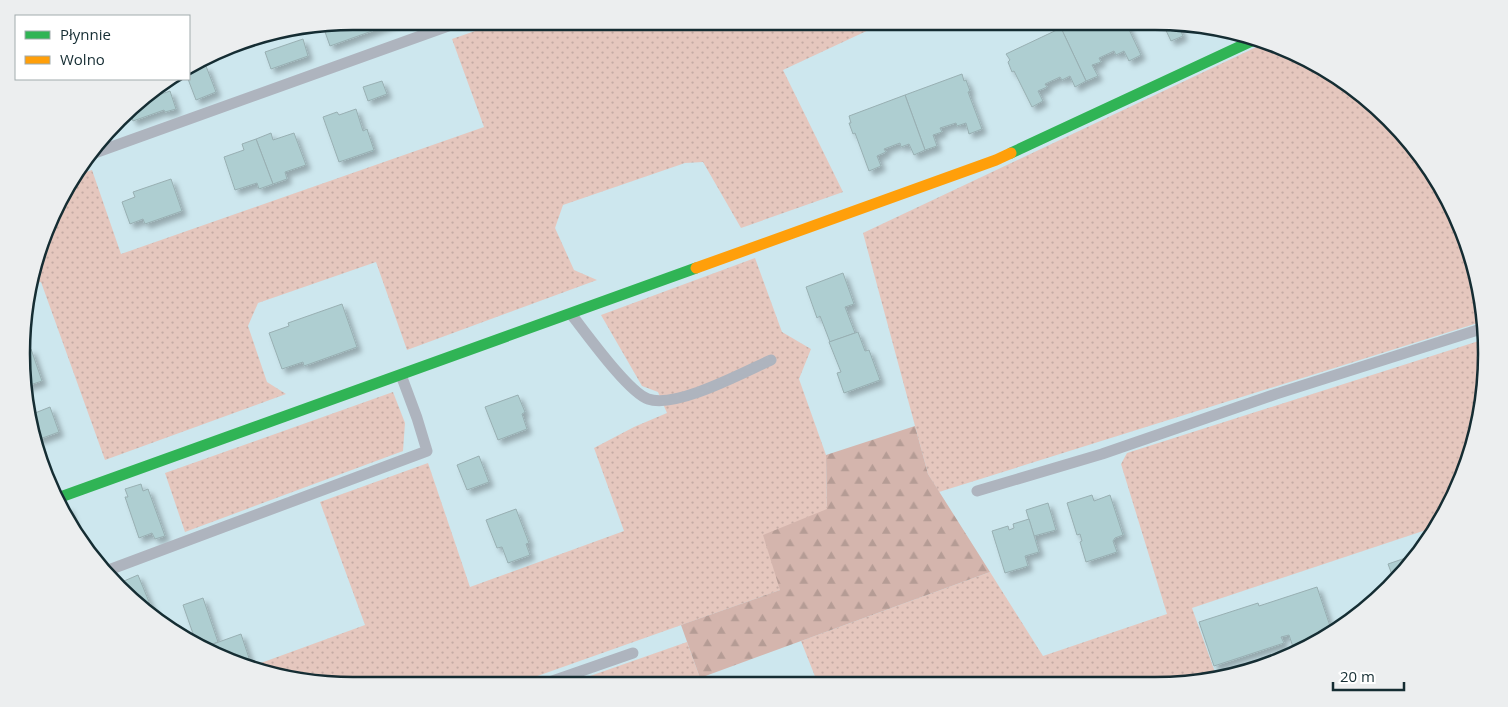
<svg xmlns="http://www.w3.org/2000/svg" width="1508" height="707" font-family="'Open Sans',sans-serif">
	<defs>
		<pattern id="grass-dots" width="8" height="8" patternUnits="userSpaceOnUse" patternTransform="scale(1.25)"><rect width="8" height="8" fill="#e5c7be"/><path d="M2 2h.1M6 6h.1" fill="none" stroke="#c4aba4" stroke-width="1.8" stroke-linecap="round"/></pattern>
		<pattern id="forest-firs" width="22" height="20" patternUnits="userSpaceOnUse" patternTransform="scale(1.25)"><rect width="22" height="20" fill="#d4b5ad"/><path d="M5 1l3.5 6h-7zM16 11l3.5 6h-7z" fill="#b59c95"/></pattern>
		<filter id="shadow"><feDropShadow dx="4.5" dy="4.5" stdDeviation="2.5" flood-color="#0004"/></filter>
	</defs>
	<rect width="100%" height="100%" fill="#cde7ee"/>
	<!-- grass -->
	<g fill="url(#grass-dots)">
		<polygon points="504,21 888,21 783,70 843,192 741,228 703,162 685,163 563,205 555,228 574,270 597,280 407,350 376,262 258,303 248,326 267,382 286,394 105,460 41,282 28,286 66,187 74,176 92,170 121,254 484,127 452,39"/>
		<polygon points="1267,42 1282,47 1339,77 1390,119 1431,169 1462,227 1480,289 1484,321 939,492 928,474 863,233"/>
		<polygon points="755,258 782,332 811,349 799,379 826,455 827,510 780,590 512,685 353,686 288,679 250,667 365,625 320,502 428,463 470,587 624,531 594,448 634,427 667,413 658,392 642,386 601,315"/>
		<path d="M1485 339C1490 383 1478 439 1462 480 1455 496 1444 512 1435 527L1192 608 1217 678 1198 683 818 684 801 641 990 572 1043 656 1167 614 1121 464 1127 453Z"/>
		<polygon points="393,392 405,423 403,451 185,532 165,473"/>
		<polygon points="687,642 700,678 681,685 574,685 573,682"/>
	</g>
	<!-- forest -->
	<polygon fill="url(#forest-firs)" points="915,426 928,474 990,572 700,678 681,625 780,590 763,535 827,509 826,455"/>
	<!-- building -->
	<g fill="#aeced1" stroke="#98afb2" filter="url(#shadow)">
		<polygon points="354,21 400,21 330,46 324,29 339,24"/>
		<polygon points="1075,21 1125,21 1141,55 1129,61 1124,51 1116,55 1114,51 1099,58 1101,62 1092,65 1098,76 1086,81 1061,28"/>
		<polygon points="1162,22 1181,24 1178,25 1183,36 1171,41"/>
		<polygon points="1061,28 1086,81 1075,87 1070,76 1062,80 1060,77 1045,84 1047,87 1038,91 1043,101 1032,107 1014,71 1012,72 1008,62 1010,60 1006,54"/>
		<polygon points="303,39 308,56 271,69 265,52"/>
		<polygon points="206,66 216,92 196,100 188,79 189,72"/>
		<polygon points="962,74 964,81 966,80 970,91 968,92 982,129 969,134 966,123 957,126 956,123 940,128 942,132 933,135 937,146 925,150 905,95"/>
		<polygon points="382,81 387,94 368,101 363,87"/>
		<polygon points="170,91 176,109 165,112 164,110 133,121 129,111 138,102"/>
		<polygon points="905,95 925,150 914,155 909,144 901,147 900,143 884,149 886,152 877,156 881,166 869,171 855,133 853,134 849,123 851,123 849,116"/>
		<polygon points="356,109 363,131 367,129 374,150 339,162 323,117 337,112 339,115"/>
		<polygon points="271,133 273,140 294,133 306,165 285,172 287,179 273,184 256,139"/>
		<polygon points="256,139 273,184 259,189 257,183 235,190 224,157 244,150 242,144"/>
		<polygon points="171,179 182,211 145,224 143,219 130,224 122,202 135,197 133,192"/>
		<polygon points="843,273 854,304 845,307 855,333 830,342 820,316 817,318 806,287"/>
		<polygon points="342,304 357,347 304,366 303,362 282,369 269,333 289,326 288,323"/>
		<polygon points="858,332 865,351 869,350 880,380 844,393 837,373 841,372 829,342"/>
		<polygon points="31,349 42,381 24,387 26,351"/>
		<polygon points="518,395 525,412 522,414 527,429 498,440 485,407"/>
		<polygon points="50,407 59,432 37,440 30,415"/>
		<polygon points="479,456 489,482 467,490 457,465"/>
		<polygon points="141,484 143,491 148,489 165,536 155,539 152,533 139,538 125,497 128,497 125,489"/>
		<polygon points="1092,495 1094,501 1110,495 1123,535 1115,538 1113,541 1117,552 1086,562 1080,542 1082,541 1080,534 1077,535 1067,503"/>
		<polygon points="1048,503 1056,530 1034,536 1026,510"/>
		<polygon points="68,507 73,522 71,523 62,509"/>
		<polygon points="516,509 529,543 526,544 530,555 508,563 502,547 497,548 486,520"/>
		<polygon points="1029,519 1039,552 1025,556 1028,566 1005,573 992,531 1008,526 1009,530 1014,528 1013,524"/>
		<polygon points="1420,553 1418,556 1394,580 1388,564"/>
		<polygon points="138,575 154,614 151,615 119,589 117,584"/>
		<polygon points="1317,587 1332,632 1295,653 1289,635 1281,637 1284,643 1214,666 1199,622 1258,603 1259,606"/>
		<polygon points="203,598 218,642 202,648 197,645 183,605"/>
		<polygon points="241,634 252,667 250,667 226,660 202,648"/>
	</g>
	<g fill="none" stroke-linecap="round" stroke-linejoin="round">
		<!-- lane -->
		<g stroke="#aeb4be" stroke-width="11">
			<polyline points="89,155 462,21"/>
			<path d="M571 314C586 333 628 392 648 399 676 409 744 372 771 360"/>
			<polyline points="977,491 1102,454 1276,394 1484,328"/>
			<polyline points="106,571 427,451 417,418 401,375"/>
			<polyline points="541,685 633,653"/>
		</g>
		<!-- fast -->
		<g stroke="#30b455" stroke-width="11">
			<polyline points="1011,153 1256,39"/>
			<polyline points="55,499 696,268"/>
		</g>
		<!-- slow -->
		<polyline stroke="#ff9f0a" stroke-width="11" points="696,268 996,160 1011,153"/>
	</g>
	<!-- crop -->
	<path d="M0 0H1508V707H0ZM353 30H1155A323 323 0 0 1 1478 353V354A323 323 0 0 1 1155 677H353A323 323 0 0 1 30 354V353A323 323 0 0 1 353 30Z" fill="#eceeef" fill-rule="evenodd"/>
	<path fill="none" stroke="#152d33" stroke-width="2.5" d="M353 30H1155A323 323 0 0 1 1478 353V354A323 323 0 0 1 1155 677H353A323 323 0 0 1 30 354V353A323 323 0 0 1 353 30Z"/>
	<!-- legend -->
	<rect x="15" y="15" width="175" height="65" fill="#ffffff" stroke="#a1abad"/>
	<rect x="25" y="31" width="25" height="8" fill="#30b455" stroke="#a1abad"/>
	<text x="60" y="40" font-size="15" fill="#152d33">Płynnie</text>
	<rect x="25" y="56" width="25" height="8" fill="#ff9f0a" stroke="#a1abad"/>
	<text x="60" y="65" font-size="15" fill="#152d33">Wolno</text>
	<!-- scale -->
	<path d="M1333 682v8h71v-8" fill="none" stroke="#152d33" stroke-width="2.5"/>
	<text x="1340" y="682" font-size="15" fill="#152d33" stroke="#ffffff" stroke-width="4" paint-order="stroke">20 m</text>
</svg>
